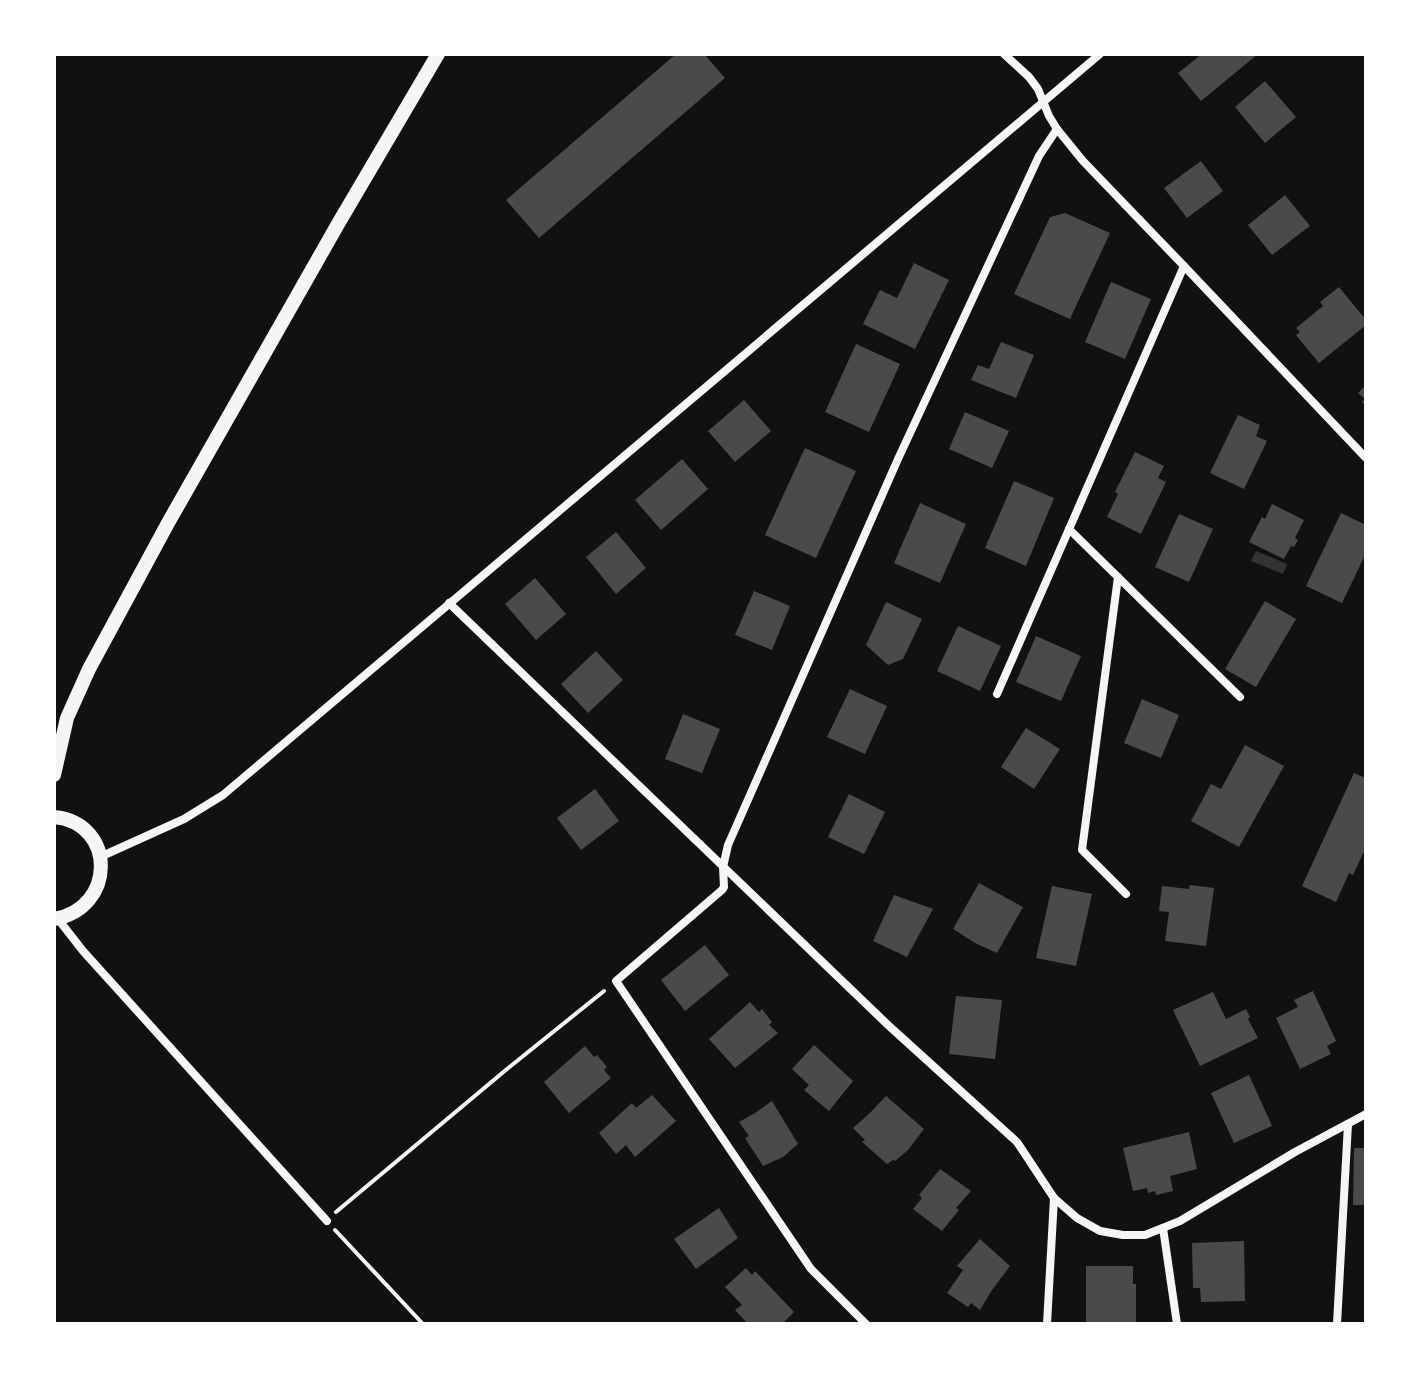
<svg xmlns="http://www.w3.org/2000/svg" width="1420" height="1378" font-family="'Noto Sans',sans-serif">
	<rect width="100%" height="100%" fill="#111"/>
	<!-- water -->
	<polygon fill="#333" points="1256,551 1287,564 1283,574 1251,561"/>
	<!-- building -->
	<g fill="#4a4a4a">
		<polygon points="676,54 704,54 725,78 539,238 506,200"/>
		<polygon points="1202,54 1258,54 1201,101 1178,73"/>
		<polygon points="1265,81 1296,117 1265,143 1235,107"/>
		<polygon points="1201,161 1223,191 1187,218 1164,188"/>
		<polygon points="1285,195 1310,226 1272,255 1248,225"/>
		<polygon points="1065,213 1110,233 1070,319 1014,294 1050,217"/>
		<polygon points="914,263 949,280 915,349 863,324 880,290 897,298"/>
		<polygon points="1111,282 1151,299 1125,359 1085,342"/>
		<polygon points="1339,287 1366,320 1366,325 1319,363 1296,335 1300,332 1296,328 1323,306 1320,302"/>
		<polygon points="1001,342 1034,355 1016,398 971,380 978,365 989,369"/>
		<polygon points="856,344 900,364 869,432 825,412"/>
		<polygon points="1366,385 1366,406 1362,402 1365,399 1358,393"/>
		<polygon points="744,400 771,431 735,462 708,431"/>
		<polygon points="965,412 1009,431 992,468 949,449"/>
		<polygon points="1238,415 1260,425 1256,436 1267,441 1244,489 1210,473"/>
		<polygon points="805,448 856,471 816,558 765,535"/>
		<polygon points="1135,452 1164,466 1158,478 1166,482 1141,534 1107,517 1118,494 1115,492"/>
		<polygon points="682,459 708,489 661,530 635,500"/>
		<polygon points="1014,481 1054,498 1026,566 985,548"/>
		<polygon points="920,503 966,524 940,583 894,563"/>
		<polygon points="1272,504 1304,520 1295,538 1298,540 1294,547 1291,546 1284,559 1249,542 1262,517 1265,519"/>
		<polygon points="1341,513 1366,525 1366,553 1342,603 1306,586"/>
		<polygon points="1179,514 1213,529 1189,582 1155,567"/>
		<polygon points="616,532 646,568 616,594 586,557"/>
		<polygon points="535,578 566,614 536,640 505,604"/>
		<polygon points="754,591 790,606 772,650 735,635"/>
		<polygon points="1265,601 1296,619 1256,687 1225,669"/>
		<polygon points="886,602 922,619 903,659 888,665 866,645"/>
		<polygon points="958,626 1001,646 980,691 937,671"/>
		<polygon points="1036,636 1081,656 1061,701 1016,682"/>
		<polygon points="596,651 623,680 588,713 561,684"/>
		<polygon points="850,689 887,706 865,754 827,737"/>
		<polygon points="1142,699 1179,715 1161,758 1124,743"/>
		<polygon points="683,714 720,729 702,773 665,759"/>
		<polygon points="1026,728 1060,749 1034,789 1001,767"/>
		<polygon points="1245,745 1284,766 1239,847 1191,821 1211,784 1221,789"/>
		<polygon points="1354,773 1366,778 1366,847 1353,875 1349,873 1336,902 1302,886"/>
		<polygon points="595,789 619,821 581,850 557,818"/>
		<polygon points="849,794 885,812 864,854 828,837"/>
		<polygon points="979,883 1023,907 997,953 975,943 953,929"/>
		<polygon points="1190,885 1214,888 1206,946 1165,941 1169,912 1159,911 1162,886 1189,889"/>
		<polygon points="1052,886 1092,894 1076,966 1036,958"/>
		<polygon points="894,895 933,909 907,957 873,941"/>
		<polygon points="705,945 729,975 685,1011 661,980"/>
		<polygon points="1313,991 1336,1041 1327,1046 1331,1054 1300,1069 1276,1018 1298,1007 1294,1000"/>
		<polygon points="1213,992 1226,1019 1246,1009 1250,1017 1248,1019 1258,1038 1200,1066 1173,1010"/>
		<polygon points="956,996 1002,1000 995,1059 949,1054"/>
		<polygon points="750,1002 759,1012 762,1009 772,1022 769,1025 778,1033 735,1068 709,1039"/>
		<polygon points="814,1045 853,1081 829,1111 804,1090 809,1085 792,1069"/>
		<polygon points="585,1046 594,1057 597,1055 607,1067 604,1070 611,1078 569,1113 544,1082"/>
		<polygon points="1249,1075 1272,1126 1234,1143 1211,1093"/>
		<polygon points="652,1095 676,1121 635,1157 626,1145 616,1154 599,1133 632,1103 636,1108"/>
		<polygon points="886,1096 924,1129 908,1150 895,1161 893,1160 887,1164 862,1142 865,1140 853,1128 869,1114"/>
		<polygon points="772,1101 798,1144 783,1157 763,1166 745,1138 749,1136 739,1122 755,1113"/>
		<polygon points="1189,1132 1197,1169 1170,1176 1173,1191 1156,1195 1155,1191 1148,1193 1147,1188 1133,1191 1123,1148"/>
		<polygon points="1354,1148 1366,1148 1366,1205 1353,1205"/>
		<polygon points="940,1169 971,1191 956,1208 959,1210 942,1231 913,1209 922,1198 919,1195"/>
		<polygon points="719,1208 738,1238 696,1269 674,1239"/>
		<polygon points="980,1239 1010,1266 992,1290 980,1310 971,1303 968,1307 947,1293 963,1270 957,1266"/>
		<polygon points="1244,1241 1245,1301 1201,1302 1200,1288 1193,1288 1192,1243"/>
		<polygon points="1086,1266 1133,1266 1133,1284 1136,1284 1136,1324 1086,1324"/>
		<polygon points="746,1268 752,1275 755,1271 794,1312 782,1324 748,1324 735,1310 742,1305 725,1287"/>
	</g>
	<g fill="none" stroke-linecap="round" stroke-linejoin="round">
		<!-- path -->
		<g stroke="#f5f5f5" stroke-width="4">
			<polyline points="336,1212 507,1069 604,991"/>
			<polyline points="335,1230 423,1324"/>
		</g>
		<!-- minor -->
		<g stroke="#f5f5f5" stroke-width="8">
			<polyline points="1184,266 1366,458"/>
			<polyline points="1069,529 1240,697"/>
			<polyline points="1118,577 1082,850 1126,894"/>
			<polyline points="449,603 888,1025 1017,1142 1054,1198 1077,1218 1100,1231 1123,1235 1145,1235 1180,1221 1295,1152 1366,1114"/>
			<polyline points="997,694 1184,266 1083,161 1057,129 1049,116 1038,89 1029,77 1004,54"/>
			<polyline points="100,857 184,819 223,795 1100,54"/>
			<polyline points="58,919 83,951 327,1221"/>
			<polyline points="1163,1228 1177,1324"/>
			<polyline points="866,1324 811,1269 616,981 722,890 724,887 723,867 728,845 898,459 1039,156 1057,129"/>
			<polyline points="1047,1324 1054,1198"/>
			<polyline points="1337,1324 1348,1124"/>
		</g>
		<!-- tertiary -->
		<g stroke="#f5f5f5" stroke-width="14">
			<polyline points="54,775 67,718 89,669 168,523 338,224 438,54"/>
			<path d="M54 817C117 823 116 909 54 919"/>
		</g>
	</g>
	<!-- border -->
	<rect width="1420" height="1378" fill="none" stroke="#ffffff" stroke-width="112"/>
</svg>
